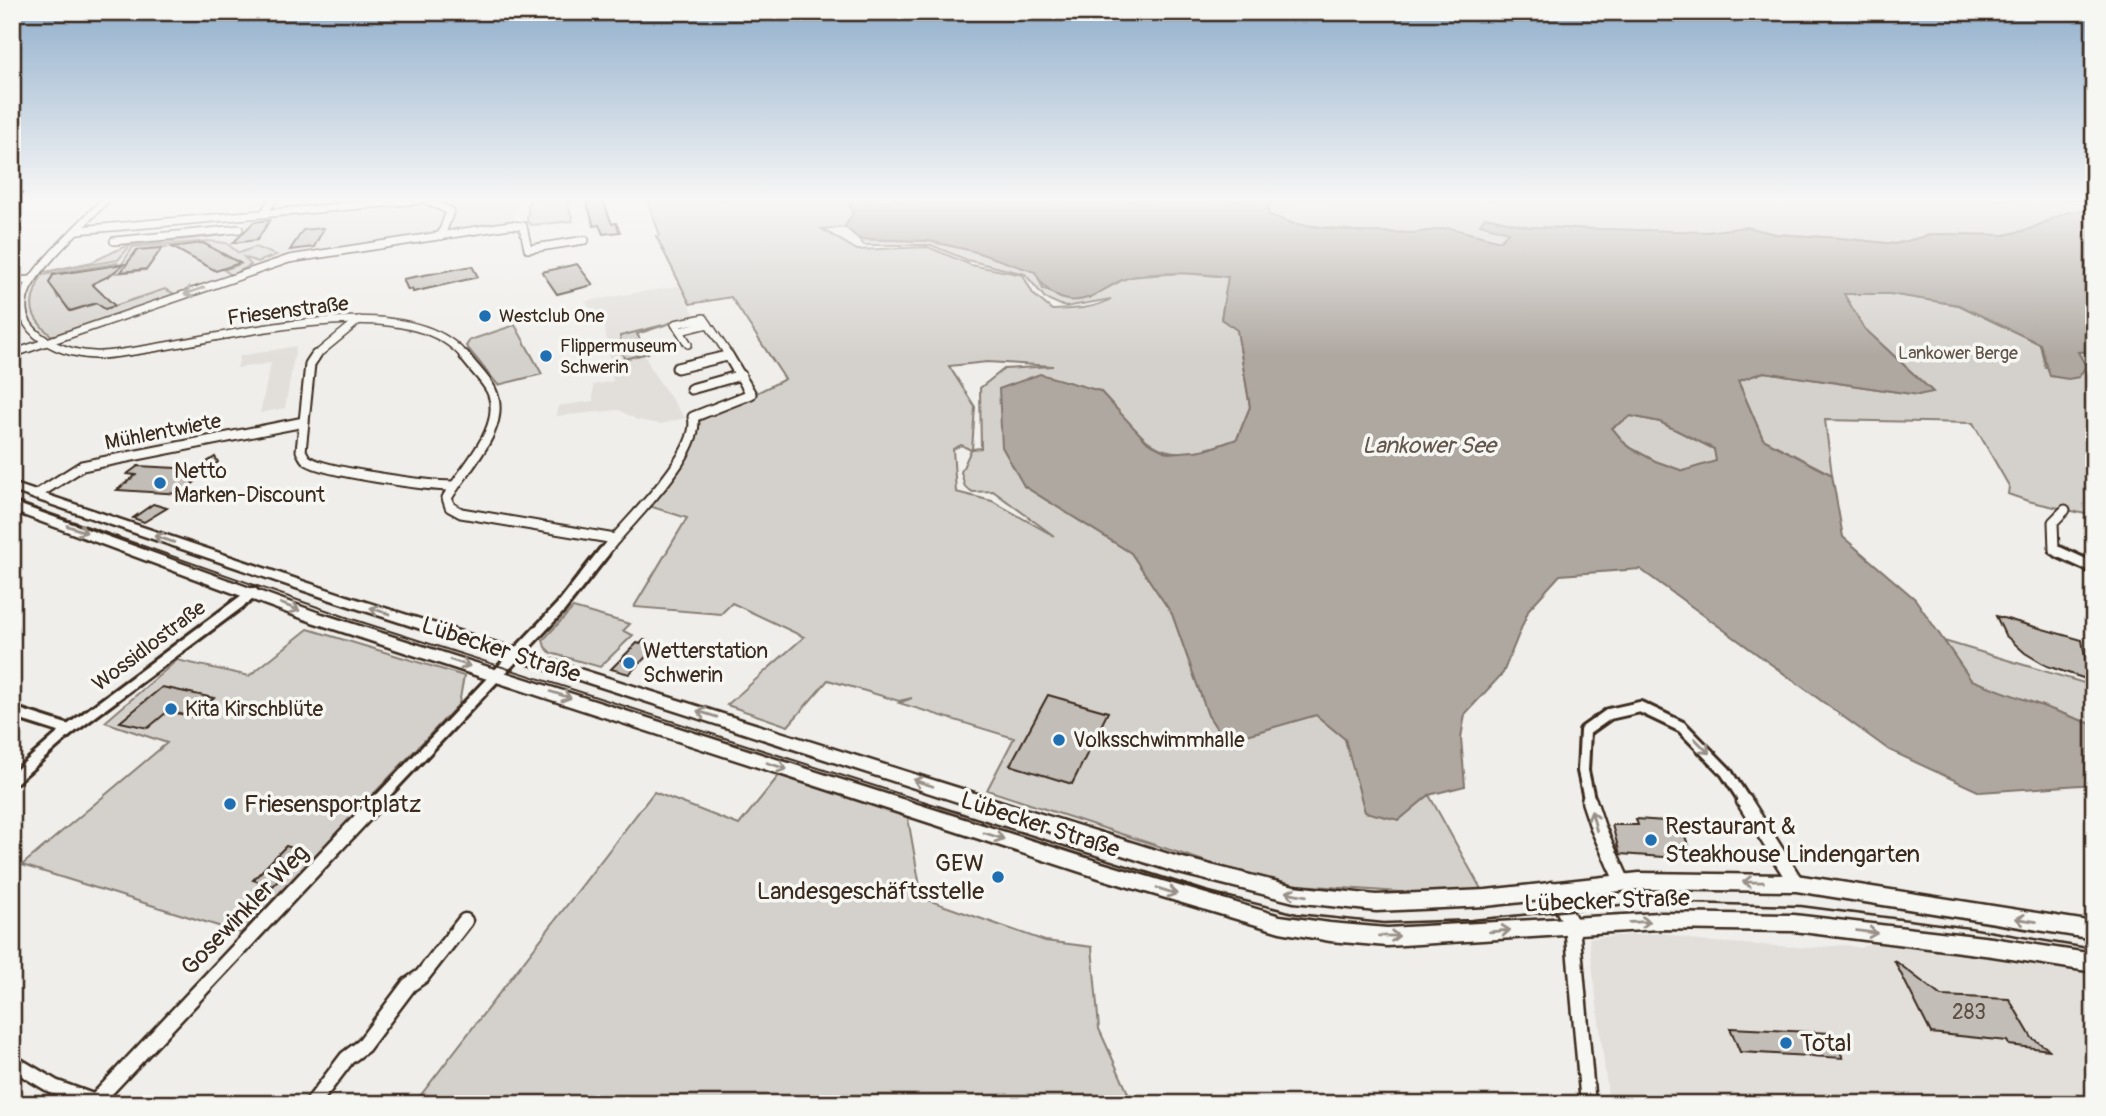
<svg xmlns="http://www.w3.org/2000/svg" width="2106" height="1116" font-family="Pangolin,sans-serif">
	<rect width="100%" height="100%" fill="#efeeea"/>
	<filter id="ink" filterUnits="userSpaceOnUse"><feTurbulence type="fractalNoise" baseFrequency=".0143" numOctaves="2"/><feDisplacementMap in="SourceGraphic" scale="14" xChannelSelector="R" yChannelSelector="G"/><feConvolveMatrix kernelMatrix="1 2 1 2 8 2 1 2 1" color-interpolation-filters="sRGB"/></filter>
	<g filter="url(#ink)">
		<!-- built -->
		<g fill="#e2dfdb">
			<polygon points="518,200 512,223 283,257 274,263 45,342 27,323 25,293 36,274 118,260 129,246 232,237 250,217 430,202 439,205"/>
			<polygon points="679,286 696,317 620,335 623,359 644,354 654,374 685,418 661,424 637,420 619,410 557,416 558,406 593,401 593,385 613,381 605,328 585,301"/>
			<polygon points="296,346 285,408 260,413 271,363 237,368 240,356"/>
			<polygon points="1663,933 1699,941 1809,948 1846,945 1860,948 1876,941 1894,943 2094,974 2094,1104 1609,1104 1589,938"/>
		</g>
		<!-- green -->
		<g fill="#d4d1cc" stroke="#887e75" stroke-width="2" fill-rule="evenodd">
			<polygon points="529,200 567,200 573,221 531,225 527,221"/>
			<path d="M647 200H855L849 205 853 213 845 227 822 229 857 250 928 247 971 265 1023 275 1033 294 1052 310C1072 309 1094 309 1111 299L1065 307 1045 298 1025 274 967 260 931 245H864L859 239 929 241 973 251 1036 272 1043 289 1089 298 1128 277 1183 273 1228 277 1221 319 1237 330 1250 407 1237 439C1157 469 1152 447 1100 391L1024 486 1131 553 1172 614 1208 715 1223 738 1250 734 1316 715 1345 739 1365 812 1399 820 1429 795 1486 898 1271 883 987 790 1014 738 899 703 912 698 899 701 828 680 788 726 727 705 804 637 732 603 721 614 634 607 687 518 649 506 690 442 695 423 785 379 731 297 690 304 656 236 660 235ZM987 362 1053 366 1004 369 980 388 981 448 972 449 975 407 949 366ZM961 445 971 450 961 472 965 487 973 492 993 491 1054 536 992 501 956 492 953 449Z"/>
			<polygon points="1276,200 2094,200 2094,210 2068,212 2030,229 2005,235 1934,234 1895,244 1840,238 1775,234 1746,227 1707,232 1529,227 1485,217 1509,232 1500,241 1450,228 1414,233 1363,232 1295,224 1268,215 1267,206"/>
			<polygon points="226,235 130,246 118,260 45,272 92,262 130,244"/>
			<polygon points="208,241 226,243 239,253 255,247 276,255 258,262 244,257 251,265 232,275 224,270 241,264 203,243 137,250 123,272 147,270 116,273 133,247"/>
			<path d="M117 263C108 283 75 289 56 294L58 298 86 290 67 307 71 311 98 303 105 309 165 289 175 294 52 336C27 316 28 302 42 275Z"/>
			<polygon points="1843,294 1890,294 1959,305 2040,344 2045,367 2078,352 2094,351 2094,516 2028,501 2008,494 2009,486 1973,423 1825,420 1832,475 1763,439 1738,381 1764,372 1918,395 1932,391 1864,328"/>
			<polygon points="671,323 637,334 648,353 624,359 620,336"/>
			<polygon points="515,325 542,374 498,385 466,346 470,340"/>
			<polygon points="1631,416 1660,422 1714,449 1717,461 1683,471 1655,461 1627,446 1612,428"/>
			<polygon points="573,608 630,624 623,631 633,635 600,667 551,653 545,647 543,640"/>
			<polygon points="308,629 464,676 459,704 241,933 22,865 167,743 105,722 177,660 249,676"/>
			<polygon points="1944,641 2094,686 2094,725 1971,680"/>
			<polygon points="785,768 906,807 922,898 1045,941 1092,947 1099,1029 1133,1104 414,1104 654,792 739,825"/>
		</g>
		<!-- water -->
		<path fill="#afa8a1" stroke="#81766d" stroke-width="2" fill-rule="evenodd" d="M855 200H1276L1267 206 1269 215 1295 224 1363 232 1414 233 1450 228 1500 241 1508 232 1480 224 1485 217 1529 227 1707 232 1746 227 1775 234 1840 238 1895 244 1934 234 2005 235 2030 229 2068 212 2094 210V351L2078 352 2086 366 2079 377 2068 379 2050 376 2040 344 1959 305 1890 294H1844L1864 328 1933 392 1918 395 1764 372 1738 381 1763 439 1832 475 1843 537 1915 599 1971 680 2094 725V784L1980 792 1889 750 1640 569 1560 575 1529 609 1503 673 1465 714 1461 738 1465 786 1429 795 1399 820 1365 812 1345 739 1316 715 1250 734 1223 738 1208 715 1172 614 1131 553 1024 486 1002 447 999 389 1040 374 1100 391 1148 443 1168 453 1206 450 1237 439 1250 407 1237 330 1221 319 1228 277C1196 273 1162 271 1131 277 1117 280 1104 291 1092 296 1066 308 1046 294 1035 272L973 251 929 241 859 239 845 227 853 213 849 205ZM1631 416 1660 422 1714 449 1716 461 1683 471 1655 461 1627 446 1612 428Z"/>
		<!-- building -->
		<g fill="#c2bdb7" stroke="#3b2a1e" stroke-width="2">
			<polygon points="586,200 603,200 612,224 616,223 620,232 603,234 599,225 594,226"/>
			<polygon points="270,220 257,240 233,243 254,222"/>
			<polygon points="324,228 314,247 290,250 303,230"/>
			<polygon points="203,243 225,255 240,263 216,271 172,247"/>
			<polygon points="162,248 147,269 121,272 137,250"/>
			<polygon points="124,264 109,276 92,284 115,306 105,309 96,303 70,311 49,283 53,275"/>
			<polygon points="577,264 593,285 557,294 542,272"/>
			<polygon points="472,266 478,277 413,292 412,289 408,290 403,279"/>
			<polygon points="215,457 218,462 181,494 117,490 136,475 127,474 138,466 196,469"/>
			<polygon points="153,504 167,508 144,522 133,518"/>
			<polygon points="1996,616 2082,640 2089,680 2047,666 2025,653 2005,635"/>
			<polygon points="644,640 675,650 668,657 651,652 629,674 611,669 637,643 640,644"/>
			<polygon points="162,687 214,698 193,717 168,711 148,728 120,722"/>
			<polygon points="1048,695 1108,712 1072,784 1010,765"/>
			<polygon points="1636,819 1680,822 1693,859 1620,854 1612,825 1638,825"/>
			<polygon points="286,846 305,852 273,886 253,880"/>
			<polygon points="1894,960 1941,996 2009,999 2032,1038 2050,1050 2009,1045 2007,1041 1931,1033"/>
			<polygon points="1730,1028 1831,1033 1843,1058 1740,1052"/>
		</g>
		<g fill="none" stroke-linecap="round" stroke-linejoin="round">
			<!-- street-far3 casing -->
			<g stroke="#3b2a1e" stroke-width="10">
				<g id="street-far3">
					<path d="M105 200C85 222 40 263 28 287 5 333 66 357 102 355 190 350 403 278 465 357"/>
					<polyline points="426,200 450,211 441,236"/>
					<polyline points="263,214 273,200"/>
					<polyline points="78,230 419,200"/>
					<polyline points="114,241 239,229"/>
					<polyline points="12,281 31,280"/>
					<polygon points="704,318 708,324 680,331 675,324"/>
					<polyline points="708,324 730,357"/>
					<polyline points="680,331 688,344"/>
					<polyline points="12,354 289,259 510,225 523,226 528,249 585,240"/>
					<polyline points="314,357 359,320"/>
					<polyline points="723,357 727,356"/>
				</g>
			</g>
			<!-- street-far2 casing -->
			<g stroke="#3b2a1e" stroke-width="13">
				<g id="street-far2">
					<path d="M316 355 310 364 301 451C303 454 304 458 307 460 322 472 431 486 453 486"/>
					<path d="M464 355C472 367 484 377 491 390 509 427 464 468 447 498L450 507 461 513 615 539 603 554"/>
					<polyline points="677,368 727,356"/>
					<polyline points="691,389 741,375"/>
					<polyline points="36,495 82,466 304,422"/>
					<path d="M615 539C636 514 702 450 693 417L751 394 728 355"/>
					<polyline points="2063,554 2054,550 2053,522 2065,510"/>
				</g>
			</g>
			<!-- street-far1 casing -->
			<g stroke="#3b2a1e" stroke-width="16">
				<g id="street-far1">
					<polyline points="2059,552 2094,568"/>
					<polyline points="12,712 69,730"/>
					<polyline points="12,780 69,730 253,593"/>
					<polyline points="376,803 561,607 604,552"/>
					<polyline points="1590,803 1583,771 1585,731 1609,714 1640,707 1682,727 1726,772 1746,803"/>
				</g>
			</g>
			<!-- street casing -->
			<g stroke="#3b2a1e" stroke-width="19">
				<g id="street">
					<polyline points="1589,801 1598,828 1623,883"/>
					<polyline points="1744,801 1796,883"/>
					<polyline points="1552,889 1572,925 1588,1104"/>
					<polyline points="12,1062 54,1087 95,1102"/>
					<polyline points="93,1104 378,801"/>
					<polyline points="312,1104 347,1058 363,1046 409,985 422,976 465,921"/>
				</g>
			</g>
			<!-- secondary casing -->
			<g stroke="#3b2a1e" stroke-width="5">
				<g id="secondary">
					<polygon points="12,483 347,596 1175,856 1294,886 1376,895 1486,890 1639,873 1796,875 2094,922 2094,939 1796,891 1639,889 1486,906 1376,911 1294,902 1175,872 337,602 12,491"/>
					<polygon points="12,502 322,614 1102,863 1280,916 1330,923 1387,928 1659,913 1794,915 1992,938 2094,954 2094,972 1992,956 1794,931 1659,929 1387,946 1330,941 1280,932 1102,879 312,622 12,511"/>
				</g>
			</g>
			<!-- street-far3 -->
			<use href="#street-far3" stroke="#f6f6f2" stroke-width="7"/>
			<!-- street-far2 -->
			<use href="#street-far2" stroke="#f6f6f2" stroke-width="9"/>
			<!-- street-far1 -->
			<use href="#street-far1" stroke="#f6f6f2" stroke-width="10"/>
			<!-- street -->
			<use href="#street" stroke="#f6f6f2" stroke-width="14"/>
			<!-- secondary -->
			<use href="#secondary" fill="#f6f6f2" fill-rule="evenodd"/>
			<!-- tram-far1 -->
			<polyline stroke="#3b2a1e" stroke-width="2" points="12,500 349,618 928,803"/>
			<!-- tram -->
			<polyline stroke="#3b2a1e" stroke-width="2.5" points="922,801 1206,891 1297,914 1384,923 1471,920 1650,902 1801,906 1970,928 2094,949"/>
		</g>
		<!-- one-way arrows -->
		<defs><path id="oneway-shaft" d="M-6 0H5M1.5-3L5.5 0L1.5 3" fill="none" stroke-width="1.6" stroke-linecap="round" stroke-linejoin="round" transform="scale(1.75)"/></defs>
		<g stroke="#989088">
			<use href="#oneway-shaft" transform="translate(194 291) rotate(161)"/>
			<use href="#oneway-shaft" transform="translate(77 529) rotate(19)"/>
			<use href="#oneway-shaft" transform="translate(164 539) rotate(-161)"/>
			<use href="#oneway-shaft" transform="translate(290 607) rotate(21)"/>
			<use href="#oneway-shaft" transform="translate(380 611) rotate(-163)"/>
			<use href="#oneway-shaft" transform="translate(460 663) rotate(18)"/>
			<use href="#oneway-shaft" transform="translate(561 695) rotate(18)"/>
			<use href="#oneway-shaft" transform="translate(707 714) rotate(-163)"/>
			<use href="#oneway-shaft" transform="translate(1702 746) rotate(46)"/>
			<use href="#oneway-shaft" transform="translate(777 766) rotate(18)"/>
			<use href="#oneway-shaft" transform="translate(923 783) rotate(-162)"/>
			<use href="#oneway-shaft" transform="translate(1594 821) rotate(-105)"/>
			<use href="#oneway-shaft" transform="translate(994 836) rotate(18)"/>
			<use href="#oneway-shaft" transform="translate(1753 882) rotate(-179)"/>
			<use href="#oneway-shaft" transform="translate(1167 891) rotate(17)"/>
			<use href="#oneway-shaft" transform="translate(1296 894) rotate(-170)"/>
			<use href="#oneway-shaft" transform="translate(2026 920) rotate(-171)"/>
			<use href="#oneway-shaft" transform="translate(1640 922) rotate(-2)"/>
			<use href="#oneway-shaft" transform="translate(1500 931) rotate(-5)"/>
			<use href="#oneway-shaft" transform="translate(1867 932) rotate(7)"/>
			<use href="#oneway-shaft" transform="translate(1389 936) rotate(1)"/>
		</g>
	</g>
	<!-- sky -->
	<linearGradient id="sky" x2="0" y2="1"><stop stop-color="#91afcc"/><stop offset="0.56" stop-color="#f8f7f6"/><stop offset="1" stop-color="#f8f7f6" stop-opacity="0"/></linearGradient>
	<rect width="2106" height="356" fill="url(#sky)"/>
	<!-- markers -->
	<g fill="#1f6fb2" stroke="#f6f6f2" stroke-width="2.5">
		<circle cx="485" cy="316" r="7"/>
		<circle cx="546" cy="356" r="7"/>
		<circle cx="160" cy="483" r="7"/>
		<circle cx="629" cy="663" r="7"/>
		<circle cx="171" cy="709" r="7"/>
		<circle cx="1059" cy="740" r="7"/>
		<circle cx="230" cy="804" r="7"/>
		<circle cx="1651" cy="840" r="7"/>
		<circle cx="998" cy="877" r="7"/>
		<circle cx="1786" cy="1043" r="7"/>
	</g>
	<g text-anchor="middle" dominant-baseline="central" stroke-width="7" stroke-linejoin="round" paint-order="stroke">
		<!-- far-poi labels -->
		<g font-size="18" fill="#3b2a1e" stroke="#f6f6f2" text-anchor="start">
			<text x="499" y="316">Westclub One</text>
			<text x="560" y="346">Flippermuseum<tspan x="560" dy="21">Schwerin</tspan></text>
		</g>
		<!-- far-park labels -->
		<g font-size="18" fill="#61544a" stroke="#f6f6f2">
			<text x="1958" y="353">Lankower Berge</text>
		</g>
		<!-- street labels -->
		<g font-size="21" fill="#3b2a1e" stroke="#f6f6f2">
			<text transform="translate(288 311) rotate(-7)">Friesenstraße</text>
			<text transform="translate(163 432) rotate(-11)">Mühlentwiete</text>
			<text transform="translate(149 646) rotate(-37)">Wossidlostraße</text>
		</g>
		<!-- poi labels -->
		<g font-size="21" fill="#3b2a1e" stroke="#f6f6f2" text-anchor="start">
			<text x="174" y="471">Netto<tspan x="174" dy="24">Marken-Discount</tspan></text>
			<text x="643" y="651">Wetterstation<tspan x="643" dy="24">Schwerin</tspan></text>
			<text x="185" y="709">Kita Kirschblüte</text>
			<text x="1073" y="740">Volksschwimmhalle</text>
		</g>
		<!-- near-number labels -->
		<g font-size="21" fill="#5d4f44">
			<text x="1969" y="1012">283</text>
		</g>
		<!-- water labels -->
		<g font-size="23" font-style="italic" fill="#64564c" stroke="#f6f6f2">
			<text x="1429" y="445">Lankower See</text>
		</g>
		<!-- near-street labels -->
		<g font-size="24" fill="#3b2a1e" stroke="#f6f6f2">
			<text transform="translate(501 650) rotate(18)">Lübecker Straße</text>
			<text transform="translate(1040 825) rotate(18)">Lübecker Straße</text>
			<text transform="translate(1607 901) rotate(-2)">Lübecker Straße</text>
			<text transform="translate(245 910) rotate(-46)">Gosewinkler Weg</text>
		</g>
		<!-- near-poi labels -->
		<g font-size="24" fill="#3b2a1e" stroke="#f6f6f2" text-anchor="start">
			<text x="244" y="804">Friesensportplatz</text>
			<text x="1665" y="826">Restaurant &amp;<tspan x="1665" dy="28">Steakhouse Lindengarten</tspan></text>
			<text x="984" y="863" text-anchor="end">GEW<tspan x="984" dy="28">Landesgeschäftsstelle</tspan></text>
			<text x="1800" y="1043">Total</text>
		</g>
	</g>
	<!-- margin -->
	<rect width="2106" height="1116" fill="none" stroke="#f6f6f2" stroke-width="42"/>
	<rect x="21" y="21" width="2064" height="1074" fill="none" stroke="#3b2a1e" stroke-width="2.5" filter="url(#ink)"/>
</svg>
